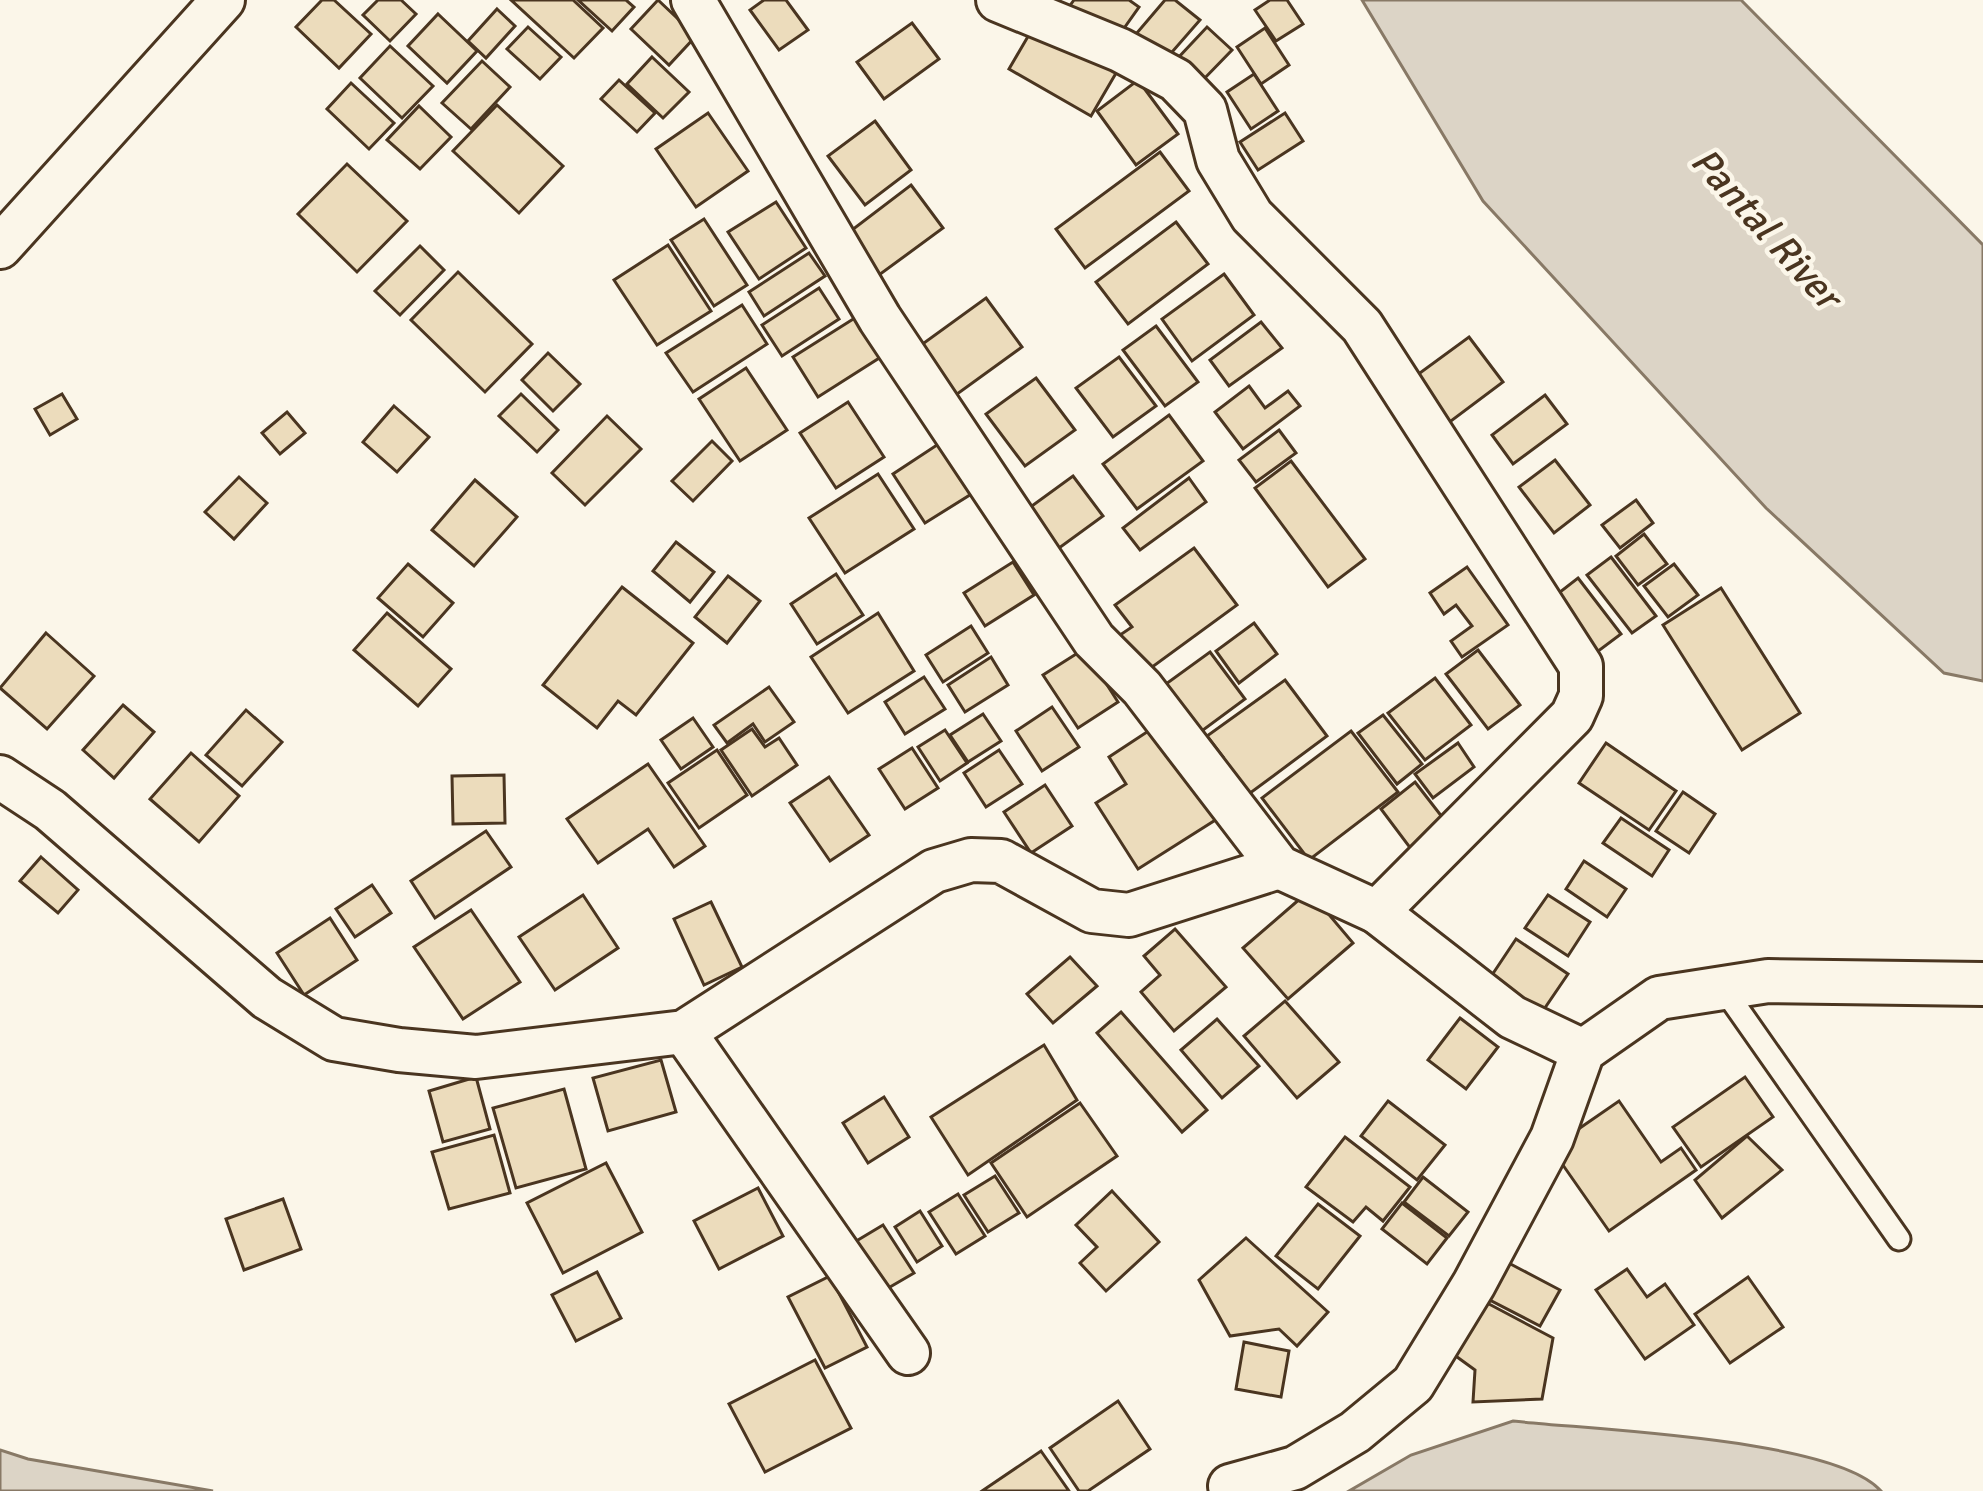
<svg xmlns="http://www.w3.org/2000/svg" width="1983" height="1491" font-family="Signika,sans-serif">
	<rect width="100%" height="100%" fill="#fbf6e9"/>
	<!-- water -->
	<g fill="#dcd4c6" stroke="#887966" stroke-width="3">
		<polygon points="1362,0 1741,0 1983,245 1983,681 1944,673 1766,508 1483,201"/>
		<path d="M1513 1421C1591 1430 1835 1438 1881 1491H1349L1411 1455Z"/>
		<polygon points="0,1450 28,1459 213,1491 0,1491"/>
	</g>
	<!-- building -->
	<g fill="#ecdcbc" stroke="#4a3520" stroke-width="3">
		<polygon points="322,0 334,0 371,34 339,68 296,27"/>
		<polygon points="378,0 401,0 416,14 390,41 363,15"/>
		<polygon points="511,0 573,0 603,28 574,58"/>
		<polygon points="578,0 626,0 634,7 612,31"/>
		<polygon points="658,0 696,36 669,65 631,29"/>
		<polygon points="764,0 786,0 808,30 779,50 750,10"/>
		<polygon points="1074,0 1129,0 1139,7 1115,41 1069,7"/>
		<polygon points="1165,0 1175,0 1200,20 1166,59 1136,34"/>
		<polygon points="1270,0 1287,0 1303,24 1276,41 1255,10"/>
		<polygon points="497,9 515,26 486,58 468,41"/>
		<polygon points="438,14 477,51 447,83 408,46"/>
		<polygon points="1037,21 1119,68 1091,116 1009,69"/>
		<polygon points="912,23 939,59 884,99 857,62"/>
		<polygon points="528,27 561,57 540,79 507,49"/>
		<polygon points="1207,27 1232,50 1201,82 1177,59"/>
		<polygon points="1265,28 1289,65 1261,84 1237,47"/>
		<polygon points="390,46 433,86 402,118 360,78"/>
		<polygon points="652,57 689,92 663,118 627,84"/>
		<polygon points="482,61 510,87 471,129 442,103"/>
		<polygon points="1254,74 1278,111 1251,129 1227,92"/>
		<polygon points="619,80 655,113 637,132 601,99"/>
		<polygon points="1138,80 1178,134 1136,165 1097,111"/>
		<polygon points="351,83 394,123 369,149 327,109"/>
		<polygon points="497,105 563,166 519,213 453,151"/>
		<polygon points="419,106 451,137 420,169 387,140"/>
		<polygon points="708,113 748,171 696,207 656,149"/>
		<polygon points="1285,113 1303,141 1258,170 1240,142"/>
		<polygon points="875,121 911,170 865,205 828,156"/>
		<polygon points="1160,152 1189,191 1085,268 1056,229"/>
		<polygon points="347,164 407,221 357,272 298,214"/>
		<polygon points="911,185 943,228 879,275 848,233"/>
		<polygon points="776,202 806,248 759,279 728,232"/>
		<polygon points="704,219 747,285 714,306 671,240"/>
		<polygon points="1176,222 1208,264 1128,324 1096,282"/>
		<polygon points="668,245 711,311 657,345 614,280"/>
		<polygon points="420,246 444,270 400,315 375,291"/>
		<polygon points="809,253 825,276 764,316 749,292"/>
		<polygon points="458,272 532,344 485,392 411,320"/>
		<polygon points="1224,274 1254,315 1192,361 1162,319"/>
		<polygon points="819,288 839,319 782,356 762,325"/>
		<polygon points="986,298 1022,347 953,397 917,348"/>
		<polygon points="742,305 767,344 693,392 666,353"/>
		<polygon points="858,316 884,355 818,397 793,357"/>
		<polygon points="1261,322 1282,348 1229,386 1210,360"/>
		<polygon points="1156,326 1198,382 1165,406 1123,350"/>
		<polygon points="1469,337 1503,382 1447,424 1413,378"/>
		<polygon points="548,353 580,384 553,411 522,380"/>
		<polygon points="1119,357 1156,406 1113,437 1076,388"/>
		<polygon points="746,368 787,430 740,461 699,399"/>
		<polygon points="1036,378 1075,430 1025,466 986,414"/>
		<polygon points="1249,386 1265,408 1288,391 1300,406 1243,449 1215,412"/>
		<polygon points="62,394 77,419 50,435 35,409"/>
		<polygon points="521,394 558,430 537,452 499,416"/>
		<polygon points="1545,395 1567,424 1513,464 1492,435"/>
		<polygon points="848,402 884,457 836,488 800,433"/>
		<polygon points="394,406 429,437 397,472 363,442"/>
		<polygon points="287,412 305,433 280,454 262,433"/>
		<polygon points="1169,415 1203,461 1137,509 1103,464"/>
		<polygon points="607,416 641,449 585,505 552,473"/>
		<polygon points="1279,430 1296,453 1256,482 1239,460"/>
		<polygon points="712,441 732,461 693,501 672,481"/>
		<polygon points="940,443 973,493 925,523 893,474"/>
		<polygon points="1555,460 1590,505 1554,533 1519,487"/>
		<polygon points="1291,461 1365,559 1328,587 1255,488"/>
		<polygon points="878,474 914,529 845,573 809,518"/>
		<polygon points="1073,476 1103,516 1055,551 1025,511"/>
		<polygon points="239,477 267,503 234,539 205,512"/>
		<polygon points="1189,478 1206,502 1140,550 1123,528"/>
		<polygon points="475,480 517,517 474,566 432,530"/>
		<polygon points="1636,500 1653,523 1620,548 1602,525"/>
		<polygon points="1644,534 1667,564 1638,585 1616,556"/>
		<polygon points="676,542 714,572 690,602 653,571"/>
		<polygon points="1194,548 1237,605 1144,673 1117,637 1132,627 1115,605"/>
		<polygon points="1611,557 1656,616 1632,633 1587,575"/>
		<polygon points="1013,562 1034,595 985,626 964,593"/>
		<polygon points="408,564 453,603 423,637 378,598"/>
		<polygon points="1674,564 1698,595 1668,617 1644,586"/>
		<polygon points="1467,567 1508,625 1462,657 1451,641 1472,626 1456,605 1444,614 1430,593"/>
		<polygon points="836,574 863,615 817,644 791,604"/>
		<polygon points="728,576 760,601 727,643 695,617"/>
		<polygon points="1578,578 1621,634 1593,655 1551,599"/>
		<polygon points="622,587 693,643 636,715 618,701 597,728 543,685"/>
		<polygon points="1721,588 1800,713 1742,750 1663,625"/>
		<polygon points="387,613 451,669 418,706 354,650"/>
		<polygon points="878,613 914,671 848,713 811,657"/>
		<polygon points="1254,623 1277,654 1239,683 1216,651"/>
		<polygon points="971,626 988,653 943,682 926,655"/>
		<polygon points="46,633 94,676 47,729 0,688"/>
		<polygon points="1084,649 1118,702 1078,728 1043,675"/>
		<polygon points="1478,650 1520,705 1488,729 1446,674"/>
		<polygon points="1210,652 1245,699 1195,736 1159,689"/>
		<polygon points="991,657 1008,685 965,712 948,685"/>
		<polygon points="924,677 945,709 905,734 885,702"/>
		<polygon points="1435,678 1471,725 1425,760 1388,713"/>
		<polygon points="1285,680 1327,736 1238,802 1212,766 1223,757 1207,736"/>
		<polygon points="769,687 794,722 765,742 753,724 727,743 714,725"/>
		<polygon points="123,705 154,732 114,778 83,750"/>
		<polygon points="1052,707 1079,747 1042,771 1016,731"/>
		<polygon points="246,710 282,742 242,786 206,755"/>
		<polygon points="983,714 1001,741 968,762 950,735"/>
		<polygon points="1383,715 1422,764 1397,784 1358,733"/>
		<polygon points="693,718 713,747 681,769 661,740"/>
		<polygon points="1156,726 1217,819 1138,869 1096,803 1126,784 1109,757"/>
		<polygon points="752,729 765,747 779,738 797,765 752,796 721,750"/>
		<polygon points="945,730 967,763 940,781 918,747"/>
		<polygon points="1351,731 1398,792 1309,860 1262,798"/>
		<polygon points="1458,743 1474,767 1433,798 1415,774"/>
		<polygon points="1606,743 1676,791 1649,830 1579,783"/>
		<polygon points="912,748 938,788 905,809 879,769"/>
		<polygon points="717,750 747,795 699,828 668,783"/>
		<polygon points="999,750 1022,784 986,807 964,773"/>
		<polygon points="191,753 239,796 199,842 150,799"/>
		<polygon points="648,764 705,846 674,867 648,829 598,863 567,819"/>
		<polygon points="504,775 505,823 453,824 452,776"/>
		<polygon points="829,777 869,835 830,861 790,803"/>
		<polygon points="1415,782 1446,822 1411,849 1381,809"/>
		<polygon points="1045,785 1072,826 1031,853 1004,812"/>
		<polygon points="1683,792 1715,814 1689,853 1656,831"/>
		<polygon points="1621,818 1669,850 1652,876 1603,843"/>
		<polygon points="486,831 511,867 435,918 411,881"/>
		<polygon points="41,857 78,890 58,913 20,881"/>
		<polygon points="1584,861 1626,889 1607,917 1566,889"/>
		<polygon points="372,885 391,913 355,937 336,909"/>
		<polygon points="1309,891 1353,943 1288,999 1243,948"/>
		<polygon points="583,895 618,948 555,990 519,937"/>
		<polygon points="1548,895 1590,922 1568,956 1525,928"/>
		<polygon points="711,902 742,967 704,985 674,919"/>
		<polygon points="471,910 520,982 463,1019 414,947"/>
		<polygon points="330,918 357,960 304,995 277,953"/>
		<polygon points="1175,929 1226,987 1174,1031 1141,992 1160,975 1144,956"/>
		<polygon points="1516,939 1568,974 1536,1021 1484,987"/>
		<polygon points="1070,957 1097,986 1053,1023 1027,994"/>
		<polygon points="1285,1001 1339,1062 1297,1098 1244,1036"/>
		<polygon points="1121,1012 1207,1110 1182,1132 1097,1033"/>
		<polygon points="1460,1018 1498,1047 1466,1089 1428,1060"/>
		<polygon points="1217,1019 1259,1066 1222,1098 1181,1050"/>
		<polygon points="1044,1045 1077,1100 968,1175 931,1117"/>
		<polygon points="661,1060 676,1112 608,1131 593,1078"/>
		<polygon points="476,1077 490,1129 443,1142 429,1091"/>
		<polygon points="1745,1077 1773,1117 1701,1167 1673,1127"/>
		<polygon points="564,1089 586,1169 516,1188 493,1108"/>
		<polygon points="884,1097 909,1137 868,1163 843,1123"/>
		<polygon points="1388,1101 1445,1145 1417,1180 1361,1136"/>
		<polygon points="1619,1101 1661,1162 1681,1148 1696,1170 1609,1231 1551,1148"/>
		<polygon points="1080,1103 1117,1156 1027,1217 991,1163"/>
		<polygon points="494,1135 510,1193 449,1209 432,1152"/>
		<polygon points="1747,1136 1782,1170 1722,1218 1695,1180"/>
		<polygon points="1345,1137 1410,1187 1383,1221 1366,1207 1353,1222 1306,1187"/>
		<polygon points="606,1163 642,1232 563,1273 527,1203"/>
		<polygon points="995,1176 1019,1213 988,1232 964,1195"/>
		<polygon points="1423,1177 1468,1212 1449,1236 1404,1202"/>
		<polygon points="758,1188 783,1236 719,1269 694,1221"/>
		<polygon points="1112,1191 1159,1242 1106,1291 1080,1263 1097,1247 1076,1225"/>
		<polygon points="958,1194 985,1236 956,1254 929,1212"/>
		<polygon points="283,1199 301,1249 244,1270 226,1219"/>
		<polygon points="1402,1203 1447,1238 1427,1264 1382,1229"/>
		<polygon points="1318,1204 1360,1236 1318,1289 1276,1256"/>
		<polygon points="920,1211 942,1246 917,1262 895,1227"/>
		<polygon points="883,1225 914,1273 878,1294 848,1246"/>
		<polygon points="1246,1238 1328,1312 1297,1346 1279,1329 1230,1336 1199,1280"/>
		<polygon points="1503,1260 1560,1290 1540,1326 1484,1297"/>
		<polygon points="1627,1269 1647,1297 1665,1284 1694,1325 1645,1359 1596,1290"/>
		<polygon points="597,1272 621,1318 576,1341 552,1295"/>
		<polygon points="830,1276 867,1347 825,1368 788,1297"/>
		<polygon points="1748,1277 1783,1327 1730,1363 1695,1314"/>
		<polygon points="1472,1295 1553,1338 1542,1399 1473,1402 1475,1370 1442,1346"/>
		<polygon points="1244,1342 1289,1351 1281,1397 1236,1389"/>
		<polygon points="815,1360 851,1428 765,1472 729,1404"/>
		<polygon points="1118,1401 1150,1449 1088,1491 1079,1491 1050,1448"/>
		<polygon points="1041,1451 1069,1491 982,1491"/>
	</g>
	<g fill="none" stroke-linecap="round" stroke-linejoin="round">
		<!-- lane casing -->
		<g stroke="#4a3520" stroke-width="27">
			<polyline id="lane" points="1721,985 1899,1239"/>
		</g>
		<!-- street casing -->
		<g stroke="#4a3520" stroke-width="48">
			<g id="street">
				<polyline points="693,0 880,319 1094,640 1142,688 1279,867 1377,912 1512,1017 1583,1051"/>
				<polyline points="998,0 1120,50 1176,80 1205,110 1218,160 1252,216 1362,326 1581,666 1581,696 1572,716 1377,912"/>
				<polyline points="0,247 223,0"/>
				<polyline points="0,777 50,810 267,998 334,1039 399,1050 476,1057 684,1032 934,871 971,860 1001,861 1092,911 1129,915 1279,867"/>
				<polyline points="684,1032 908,1353"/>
				<polyline points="1230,1486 1295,1468 1355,1432 1413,1384 1474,1284 1552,1138 1583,1051 1659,998 1768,981 1983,984"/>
			</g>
		</g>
		<!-- lane -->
		<use href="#lane" stroke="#fbf6e9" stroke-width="21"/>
		<!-- street -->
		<use href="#street" stroke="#fbf6e9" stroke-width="42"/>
	</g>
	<g text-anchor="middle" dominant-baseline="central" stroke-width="9" stroke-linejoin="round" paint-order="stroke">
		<!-- water labels -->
		<g font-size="39" font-style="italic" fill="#4a3520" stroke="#fbf6e9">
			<text transform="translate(1766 228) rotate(48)">Pantal River</text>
		</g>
	</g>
</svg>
